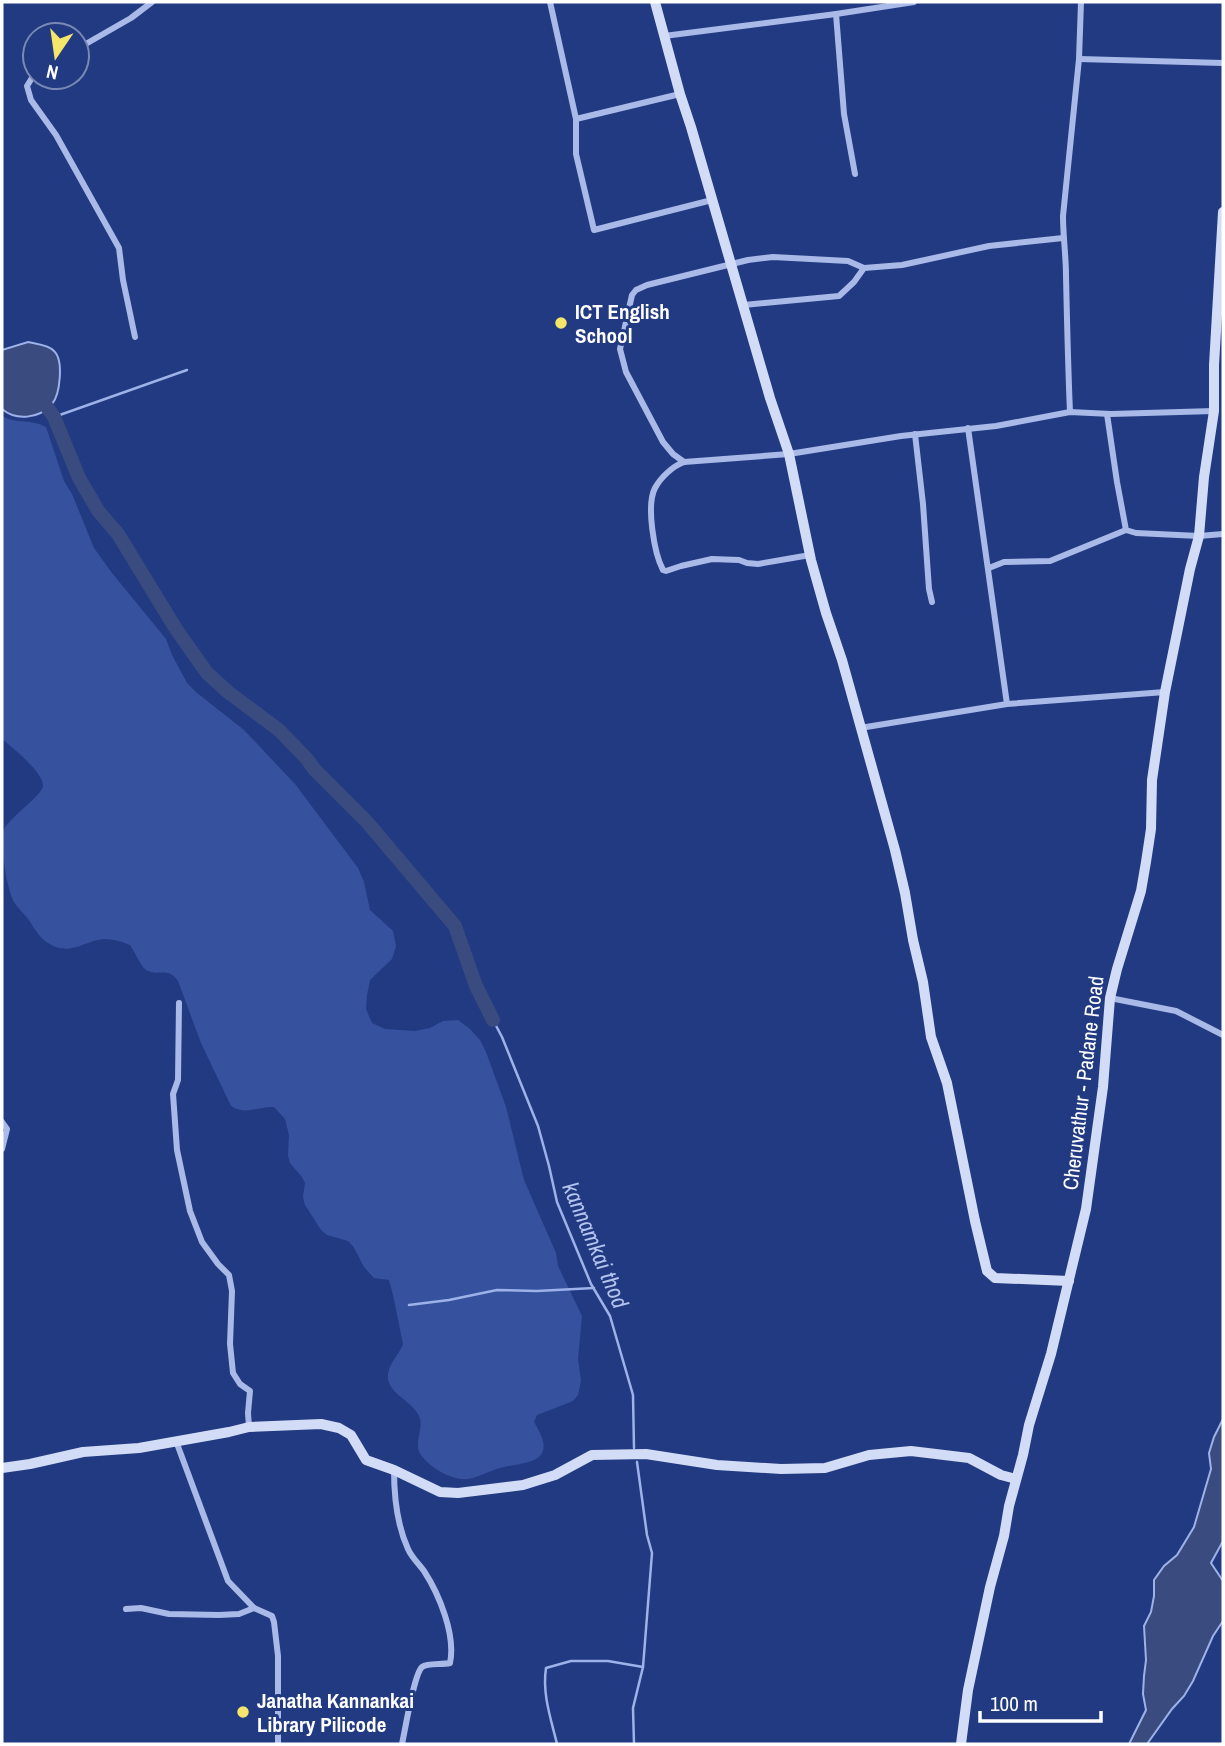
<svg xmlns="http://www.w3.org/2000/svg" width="1225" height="1746" font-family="'Archivo Narrow',sans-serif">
	<rect width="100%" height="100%" fill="#223a81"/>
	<!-- green -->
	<path fill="#36529f" d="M2 416C16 424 32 419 46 427L64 481 72 494 94 548 112 573 166 639 172 655 187 683 197 693 244 730 295 784 358 868 364 882 370 910 393 931 396 946 392 959 370 980 367 995 366 1009 372 1023 385 1029 415 1031 430 1028 443 1021 458 1020 470 1029 480 1040 486 1052 506 1107 524 1180 556 1253 558 1266 582 1316 578 1359 581 1381 578 1395 573 1401 537 1415 534 1422C539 1431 549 1446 540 1456 534 1463 513 1465 504 1467 492 1469 481 1477 468 1479 453 1481 430 1468 421 1455 412 1443 426 1427 418 1414 408 1397 380 1391 390 1367 393 1359 400 1353 403 1344L393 1295 389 1280 374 1278 364 1267 353 1246 348 1241 327 1235 321 1230 305 1205 303 1197 305 1183 302 1177 290 1163 288 1156 289 1135 285 1119 274 1107C257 1106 247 1116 231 1106L201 1043 178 981C168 966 158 977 146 970 140 965 135 952 130 945 123 942 113 939 104 939 83 941 71 957 48 943 40 938 35 930 31 923 26 915 18 909 14 902 6 887 0 844 4 829 11 817 43 794 43 786 44 773 12 747 2 739Z"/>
	<!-- water -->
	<g fill="#3a4b80" stroke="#9cb2e9" stroke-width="2">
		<path d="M28 342C36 344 49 345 54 351 64 360 60 395 52 404 39 419 16 421 2 409V350Z"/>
		<polygon points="1223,1419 1223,1541 1211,1563 1223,1581 1223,1621 1213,1636 1193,1681 1184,1696 1172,1709 1147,1744 1129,1744 1146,1710 1143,1694 1144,1676 1146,1660 1144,1626 1151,1612 1154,1596 1154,1580 1164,1566 1177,1555 1194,1527 1211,1469 1209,1453 1214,1437"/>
	</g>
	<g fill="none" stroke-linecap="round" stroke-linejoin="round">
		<!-- stream -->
		<g stroke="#9cb2e9" stroke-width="2.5">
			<polyline points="54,417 187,370"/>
			<polyline points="493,1020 502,1037 538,1126 549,1166 557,1202 591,1284 610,1316 633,1395 634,1448"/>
			<polyline points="409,1305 449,1300 497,1290 537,1291 594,1288"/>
			<path d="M557 1744C551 1719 542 1694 546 1668L571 1661H608L643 1667"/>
			<polyline points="634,1744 633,1708 643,1667 652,1553 647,1535 637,1462"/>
		</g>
		<!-- river -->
		<polyline stroke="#3a4b80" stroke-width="14" points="37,393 54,417 79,478 99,512 118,534 176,629 207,673 228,692 279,730 307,759 314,769 367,822 455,926 476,986 493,1020"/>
		<!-- street -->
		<g stroke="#a9b9e8" stroke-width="6">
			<polyline points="550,2 576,119 680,94"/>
			<polyline points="836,14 844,114 855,174"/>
			<polyline points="664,36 836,14 914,2"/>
			<polyline points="77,49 131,18 152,2"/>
			<polyline points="1079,59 1223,63"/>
			<polyline points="35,73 27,86 31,100 56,135 119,248 123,280 135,337"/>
			<polyline points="576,119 576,154 594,230 712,200"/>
			<polyline points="744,305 839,296 854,282 864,268 902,265 989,246 1063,238"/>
			<path d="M1070 412C1068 367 1067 321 1066 276 1066 256 1063 236 1063 216L1079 59 1081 2"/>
			<polyline points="1107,414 1117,482 1126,530 1136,533 1199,536 1223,534"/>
			<polyline points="968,428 1007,704"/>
			<polyline points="915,434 923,504 929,589 932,602"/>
			<polyline points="684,462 673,454 663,442 626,372 620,349 632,295 636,290 647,285 748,260 773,257 848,261 864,268"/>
			<path d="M810 555 758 564 747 563 739 560 712 559 681 566 666 571 663 570C654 553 646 505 655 488 661 477 673 466 684 462L789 454 901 436 996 426 1070 412 1111 414 1214 411"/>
			<polyline points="989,568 1004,562 1050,561 1126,530"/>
			<polyline points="860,728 1007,704 1165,692"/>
			<polyline points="1110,998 1176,1011 1223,1035"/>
			<polyline points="179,1003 178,1080 173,1094 177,1150 190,1211 202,1242 218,1264 229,1275 232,1291 230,1344 233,1373 240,1384 250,1391 248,1413 249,1427"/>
			<polyline points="2,1122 7,1129 2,1149"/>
			<polyline points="176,1441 228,1581 254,1608 272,1616 274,1622 278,1656 278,1744"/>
			<path d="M394 1470C394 1497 397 1525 408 1549 412 1558 419 1564 424 1571 439 1594 456 1635 450 1663 442 1665 428 1663 422 1667 414 1674 405 1731 402 1744"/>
			<polyline points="126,1609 141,1608 169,1614 219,1615 239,1614 254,1608"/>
		</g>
		<!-- secondary -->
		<g stroke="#d3dcf6" stroke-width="10">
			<polyline points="655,2 680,94 691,127 770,398 789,454 811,560 826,613 842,660 895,850 905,893 913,940 923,982 931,1037 947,1083 975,1221 987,1271 995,1278 1069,1281"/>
			<polyline points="2,1468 30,1464 83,1452 139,1448 229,1432 249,1427 321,1424 339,1428 351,1435 366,1460 394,1470 440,1492 458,1493 523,1485 555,1475 592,1455 646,1454 717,1465 781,1469 825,1468 869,1455 911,1451 969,1458 1001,1475 1016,1479"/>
			<polyline points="961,1744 968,1690 990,1587 1004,1536 1009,1506 1023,1455 1029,1425 1051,1354 1086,1209 1103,1087 1110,998 1117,969 1141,891 1146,862 1151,829 1152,780 1165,692 1190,569 1199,536 1204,477 1214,411 1214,365 1223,212"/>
		</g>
	</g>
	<!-- markers -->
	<g fill="#f4e66a" stroke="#223a81" stroke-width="2.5">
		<circle cx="561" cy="323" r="7"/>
		<circle cx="243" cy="1712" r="7"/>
	</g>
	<g text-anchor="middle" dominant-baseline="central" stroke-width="6" stroke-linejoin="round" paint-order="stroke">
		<!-- poi labels -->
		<g font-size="21" font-weight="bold" fill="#fff" stroke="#223a81" text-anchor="start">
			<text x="575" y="311">ICT English<tspan x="575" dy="24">School</tspan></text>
			<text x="257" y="1700">Janatha Kannankai<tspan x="257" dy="24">Library Pilicode</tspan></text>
		</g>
		<!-- street labels -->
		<g font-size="21" fill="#fff" stroke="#223a81">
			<text transform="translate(1083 1083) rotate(-83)">Cheruvathur - Padane Road</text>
		</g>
		<!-- water labels -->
		<g font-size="23" font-style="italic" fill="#b4c4ef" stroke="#223a81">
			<text transform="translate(596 1245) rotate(67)">kannamkai thod</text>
		</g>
	</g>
	<!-- border -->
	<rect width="1225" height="1746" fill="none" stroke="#ffffff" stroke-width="7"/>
	<!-- north arrow -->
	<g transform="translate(56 56) rotate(193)"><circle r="33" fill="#223a81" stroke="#7a89b3" stroke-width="2"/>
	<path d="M0-5L12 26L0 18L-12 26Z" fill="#f4e66a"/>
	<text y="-10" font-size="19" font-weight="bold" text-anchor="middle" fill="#ffffff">N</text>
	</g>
	<!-- scale -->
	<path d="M980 1711v10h121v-10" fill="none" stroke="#ffffff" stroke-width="3.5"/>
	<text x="990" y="1711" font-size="21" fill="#ffffff" stroke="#223a81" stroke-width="5" paint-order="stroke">100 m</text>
</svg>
